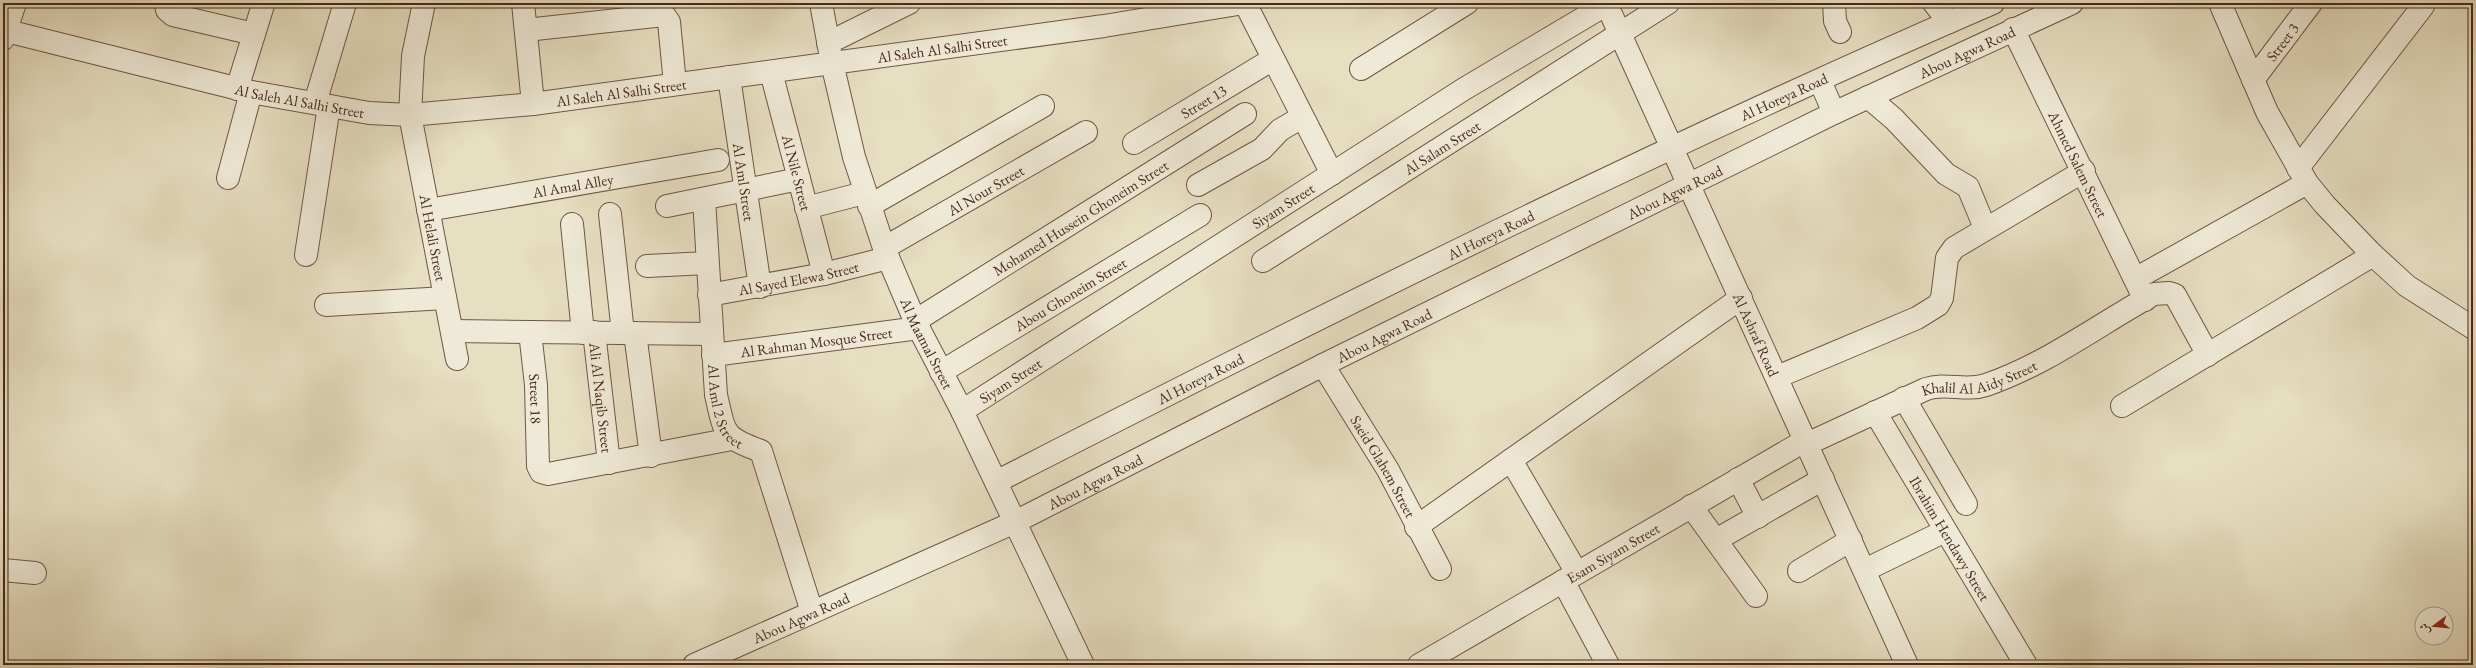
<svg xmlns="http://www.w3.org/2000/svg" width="2476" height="668" font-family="'EB Garamond',Amiri,serif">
	<rect width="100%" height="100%" fill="#e7dfc2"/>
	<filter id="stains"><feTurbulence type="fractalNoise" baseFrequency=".005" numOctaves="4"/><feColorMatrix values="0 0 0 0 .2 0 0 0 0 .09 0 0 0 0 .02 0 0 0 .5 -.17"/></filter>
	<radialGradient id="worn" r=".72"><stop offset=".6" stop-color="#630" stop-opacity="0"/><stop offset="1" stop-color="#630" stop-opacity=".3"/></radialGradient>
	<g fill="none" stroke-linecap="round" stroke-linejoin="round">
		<!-- minor casing -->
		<g stroke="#705644" stroke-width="24">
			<g id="minor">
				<polyline points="166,3 167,10 173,15 254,34"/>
				<path id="s1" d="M424 3 413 56 410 115 457 359"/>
				<polyline points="523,3 533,104"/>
				<path id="s2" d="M821 3 832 63 854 157 884 248 915 321 962 411 1083 665"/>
				<polyline points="1245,3 1332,174"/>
				<path id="s3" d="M1606 3 1907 665"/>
				<polyline points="1834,3 1835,21 1840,32"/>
				<polyline points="1934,3 1949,22"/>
				<polyline points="2220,3 2267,112 2307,183 2325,205 2373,255 2407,286 2473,328"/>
				<path id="s4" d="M2013 29 2145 300"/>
				<path id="s5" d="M3 30 251 92 369 113 410 115 533 104 1104 26 1244 3"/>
				<polyline points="526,30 664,15 669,22 675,84"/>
				<polyline points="3,39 15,3"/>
				<polyline points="828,43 909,3"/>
				<polyline points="1361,69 1467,3"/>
				<path id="s6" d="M771 72 824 274"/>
				<path id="s7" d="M729 77 760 287"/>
				<path id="s8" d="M2253 80 2311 3"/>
				<polyline points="1820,81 1834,113"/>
				<polyline points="237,89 263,5"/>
				<polyline points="1868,97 1894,119 1946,174 1968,187 1985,228"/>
				<polyline points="315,103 345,3"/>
				<path id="s9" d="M1134 143 1273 59"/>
				<polyline points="2298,168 2423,6"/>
				<polyline points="228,178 251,92"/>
				<polyline points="1198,185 1262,149 1280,130 1302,117"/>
				<path id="s10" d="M704 199 716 395C725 433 722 437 761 451L812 612"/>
				<polyline points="667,206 799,179"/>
				<polyline points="869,206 1043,106"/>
				<polyline points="806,208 864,193"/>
				<path id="s11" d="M428 210 718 160"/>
				<polyline points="610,214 623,333"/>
				<polyline points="572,224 583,333"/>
				<path id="s12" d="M884 248 1086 132"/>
				<polyline points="306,255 329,106"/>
				<path id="s13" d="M1263 261 1668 3"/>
				<polyline points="647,266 707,263"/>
				<polyline points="2135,279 2307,183"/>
				<path id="s14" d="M709 295 824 274 888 258"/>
				<polyline points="326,305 445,298"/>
				<path id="s15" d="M915 321 1245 114"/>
				<polyline points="452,331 711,334"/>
				<path id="s16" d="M530 332 536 385 538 466 541 472 548 474 732 439"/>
				<path id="s17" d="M594 332 609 463"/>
				<polyline points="635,333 651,456"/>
				<path id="s18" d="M713 355 919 328"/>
				<path id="s19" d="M1323 365 1388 470 1440 569"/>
				<path id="s20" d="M941 372 1200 215"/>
				<polyline points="1777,377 1917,318 1938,305 1942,298 1947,258 1954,248 2084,171"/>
				<polyline points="1904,398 1966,504"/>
				<polyline points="2122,406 2373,255"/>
				<path id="s21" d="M962 411 1464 89 1607 4"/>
				<path id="s22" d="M1875 412 2026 665"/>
				<path id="s23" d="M1807 444 1926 389C1946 382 1965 392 1986 385 2047 364 2098 325 2154 294L2169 293 2175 295 2208 355"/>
				<polyline points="1511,460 1577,573"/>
				<polyline points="1738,479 1758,517"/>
				<path id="s24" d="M996 482C1324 314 1655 149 1993 3"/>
				<polyline points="1691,506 1756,596"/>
				<polyline points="1416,527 1741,298"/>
				<polyline points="1716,540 1823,479"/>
				<polyline points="3,570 35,573"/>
				<polyline points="1865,570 1945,531"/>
				<polyline points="1799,571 1851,540"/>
				<polyline points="1563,581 1608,665"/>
				<path id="s25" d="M694 665 1015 522 1323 365 1834 113 2072 3"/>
				<path id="s26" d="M1419 665 1806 440"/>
			</g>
		</g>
		<!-- minor -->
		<use href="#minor" stroke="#efead7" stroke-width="22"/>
	</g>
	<g text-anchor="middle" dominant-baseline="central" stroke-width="3" stroke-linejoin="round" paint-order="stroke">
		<!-- street labels -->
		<g font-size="15" fill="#49291a" stroke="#efead7">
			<text stroke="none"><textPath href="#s8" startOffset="48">Street 3</textPath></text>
			<text stroke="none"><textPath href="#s5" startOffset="953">Al Saleh Al Salhi Street</textPath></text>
			<text stroke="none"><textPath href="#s25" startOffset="1413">Abou Agwa Road</textPath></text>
			<text stroke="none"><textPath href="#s5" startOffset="629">Al Saleh Al Salhi Street</textPath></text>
			<text stroke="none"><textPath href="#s24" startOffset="877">Al Horeya Road</textPath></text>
			<text stroke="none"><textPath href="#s5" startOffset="305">Al Saleh Al Salhi Street</textPath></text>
			<text stroke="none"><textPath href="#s9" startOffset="81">Street 13</textPath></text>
			<text stroke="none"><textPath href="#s13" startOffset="212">Al Salam Street</textPath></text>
			<text stroke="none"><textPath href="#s4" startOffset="150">Ahmed Salem Street</textPath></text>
			<text stroke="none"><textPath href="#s6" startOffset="104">Al Nile Street</textPath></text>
			<text stroke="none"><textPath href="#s7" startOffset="106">Al Aml Street</textPath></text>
			<text stroke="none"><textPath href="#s11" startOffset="147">Al Amal Alley</textPath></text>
			<text stroke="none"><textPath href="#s12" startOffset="117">Al Nour Street</textPath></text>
			<text stroke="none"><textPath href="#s25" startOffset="1089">Abou Agwa Road</textPath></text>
			<text stroke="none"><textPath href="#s21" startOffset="381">Siyam Street</textPath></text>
			<text stroke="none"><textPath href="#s15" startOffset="195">Mohamed Hussein Ghoneim Street</textPath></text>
			<text stroke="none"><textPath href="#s24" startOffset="553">Al Horeya Road</textPath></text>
			<text stroke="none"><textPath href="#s1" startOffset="238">Al Helali Street</textPath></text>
			<text stroke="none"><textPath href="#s14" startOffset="91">Al Sayed Elewa Street</textPath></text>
			<text stroke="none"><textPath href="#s20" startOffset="151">Abou Ghoneim Street</textPath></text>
			<text stroke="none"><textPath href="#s3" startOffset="364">Al Ashraf Road</textPath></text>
			<text stroke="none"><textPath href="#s25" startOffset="765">Abou Agwa Road</textPath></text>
			<text stroke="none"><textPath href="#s18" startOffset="104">Al Rahman Mosque Street</textPath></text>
			<text stroke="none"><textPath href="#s2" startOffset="358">Al Maamal Street</textPath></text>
			<text stroke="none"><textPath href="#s23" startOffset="186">Khalil Al Aidy Street</textPath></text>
			<text stroke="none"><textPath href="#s24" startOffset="229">Al Horeya Road</textPath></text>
			<text stroke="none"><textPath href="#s21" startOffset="57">Siyam Street</textPath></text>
			<text stroke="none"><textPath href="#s17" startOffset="66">Ali Al Naqib Street</textPath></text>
			<text stroke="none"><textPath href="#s16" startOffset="67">Street 18</textPath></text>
			<text stroke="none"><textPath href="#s10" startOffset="210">Al Aml 2 Street</textPath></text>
			<text stroke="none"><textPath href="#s19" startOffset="118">Saeid Glahem Street</textPath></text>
			<text stroke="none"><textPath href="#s25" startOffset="441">Abou Agwa Road</textPath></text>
			<text stroke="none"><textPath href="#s22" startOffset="147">Ibrahim Hendawy Street</textPath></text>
			<text stroke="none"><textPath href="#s26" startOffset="224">Esam Siyam Street</textPath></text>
			<text stroke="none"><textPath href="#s25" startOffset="117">Abou Agwa Road</textPath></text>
		</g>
	</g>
	<!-- margin -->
	<rect width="2476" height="668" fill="none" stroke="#e7dfc2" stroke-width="16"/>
	<rect x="4" y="4" width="2468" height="660" fill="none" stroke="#49291a" stroke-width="2"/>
	<rect x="8" y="8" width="2460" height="652" fill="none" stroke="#49291a"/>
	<!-- north arrow -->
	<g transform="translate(2434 626) rotate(254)"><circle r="19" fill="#efead7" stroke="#ad9d8b"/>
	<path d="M0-3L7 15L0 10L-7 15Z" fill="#8f2418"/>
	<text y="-6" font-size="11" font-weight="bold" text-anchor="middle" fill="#49291a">ش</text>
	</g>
	<rect width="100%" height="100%" filter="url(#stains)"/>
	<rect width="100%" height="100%" fill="url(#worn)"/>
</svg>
